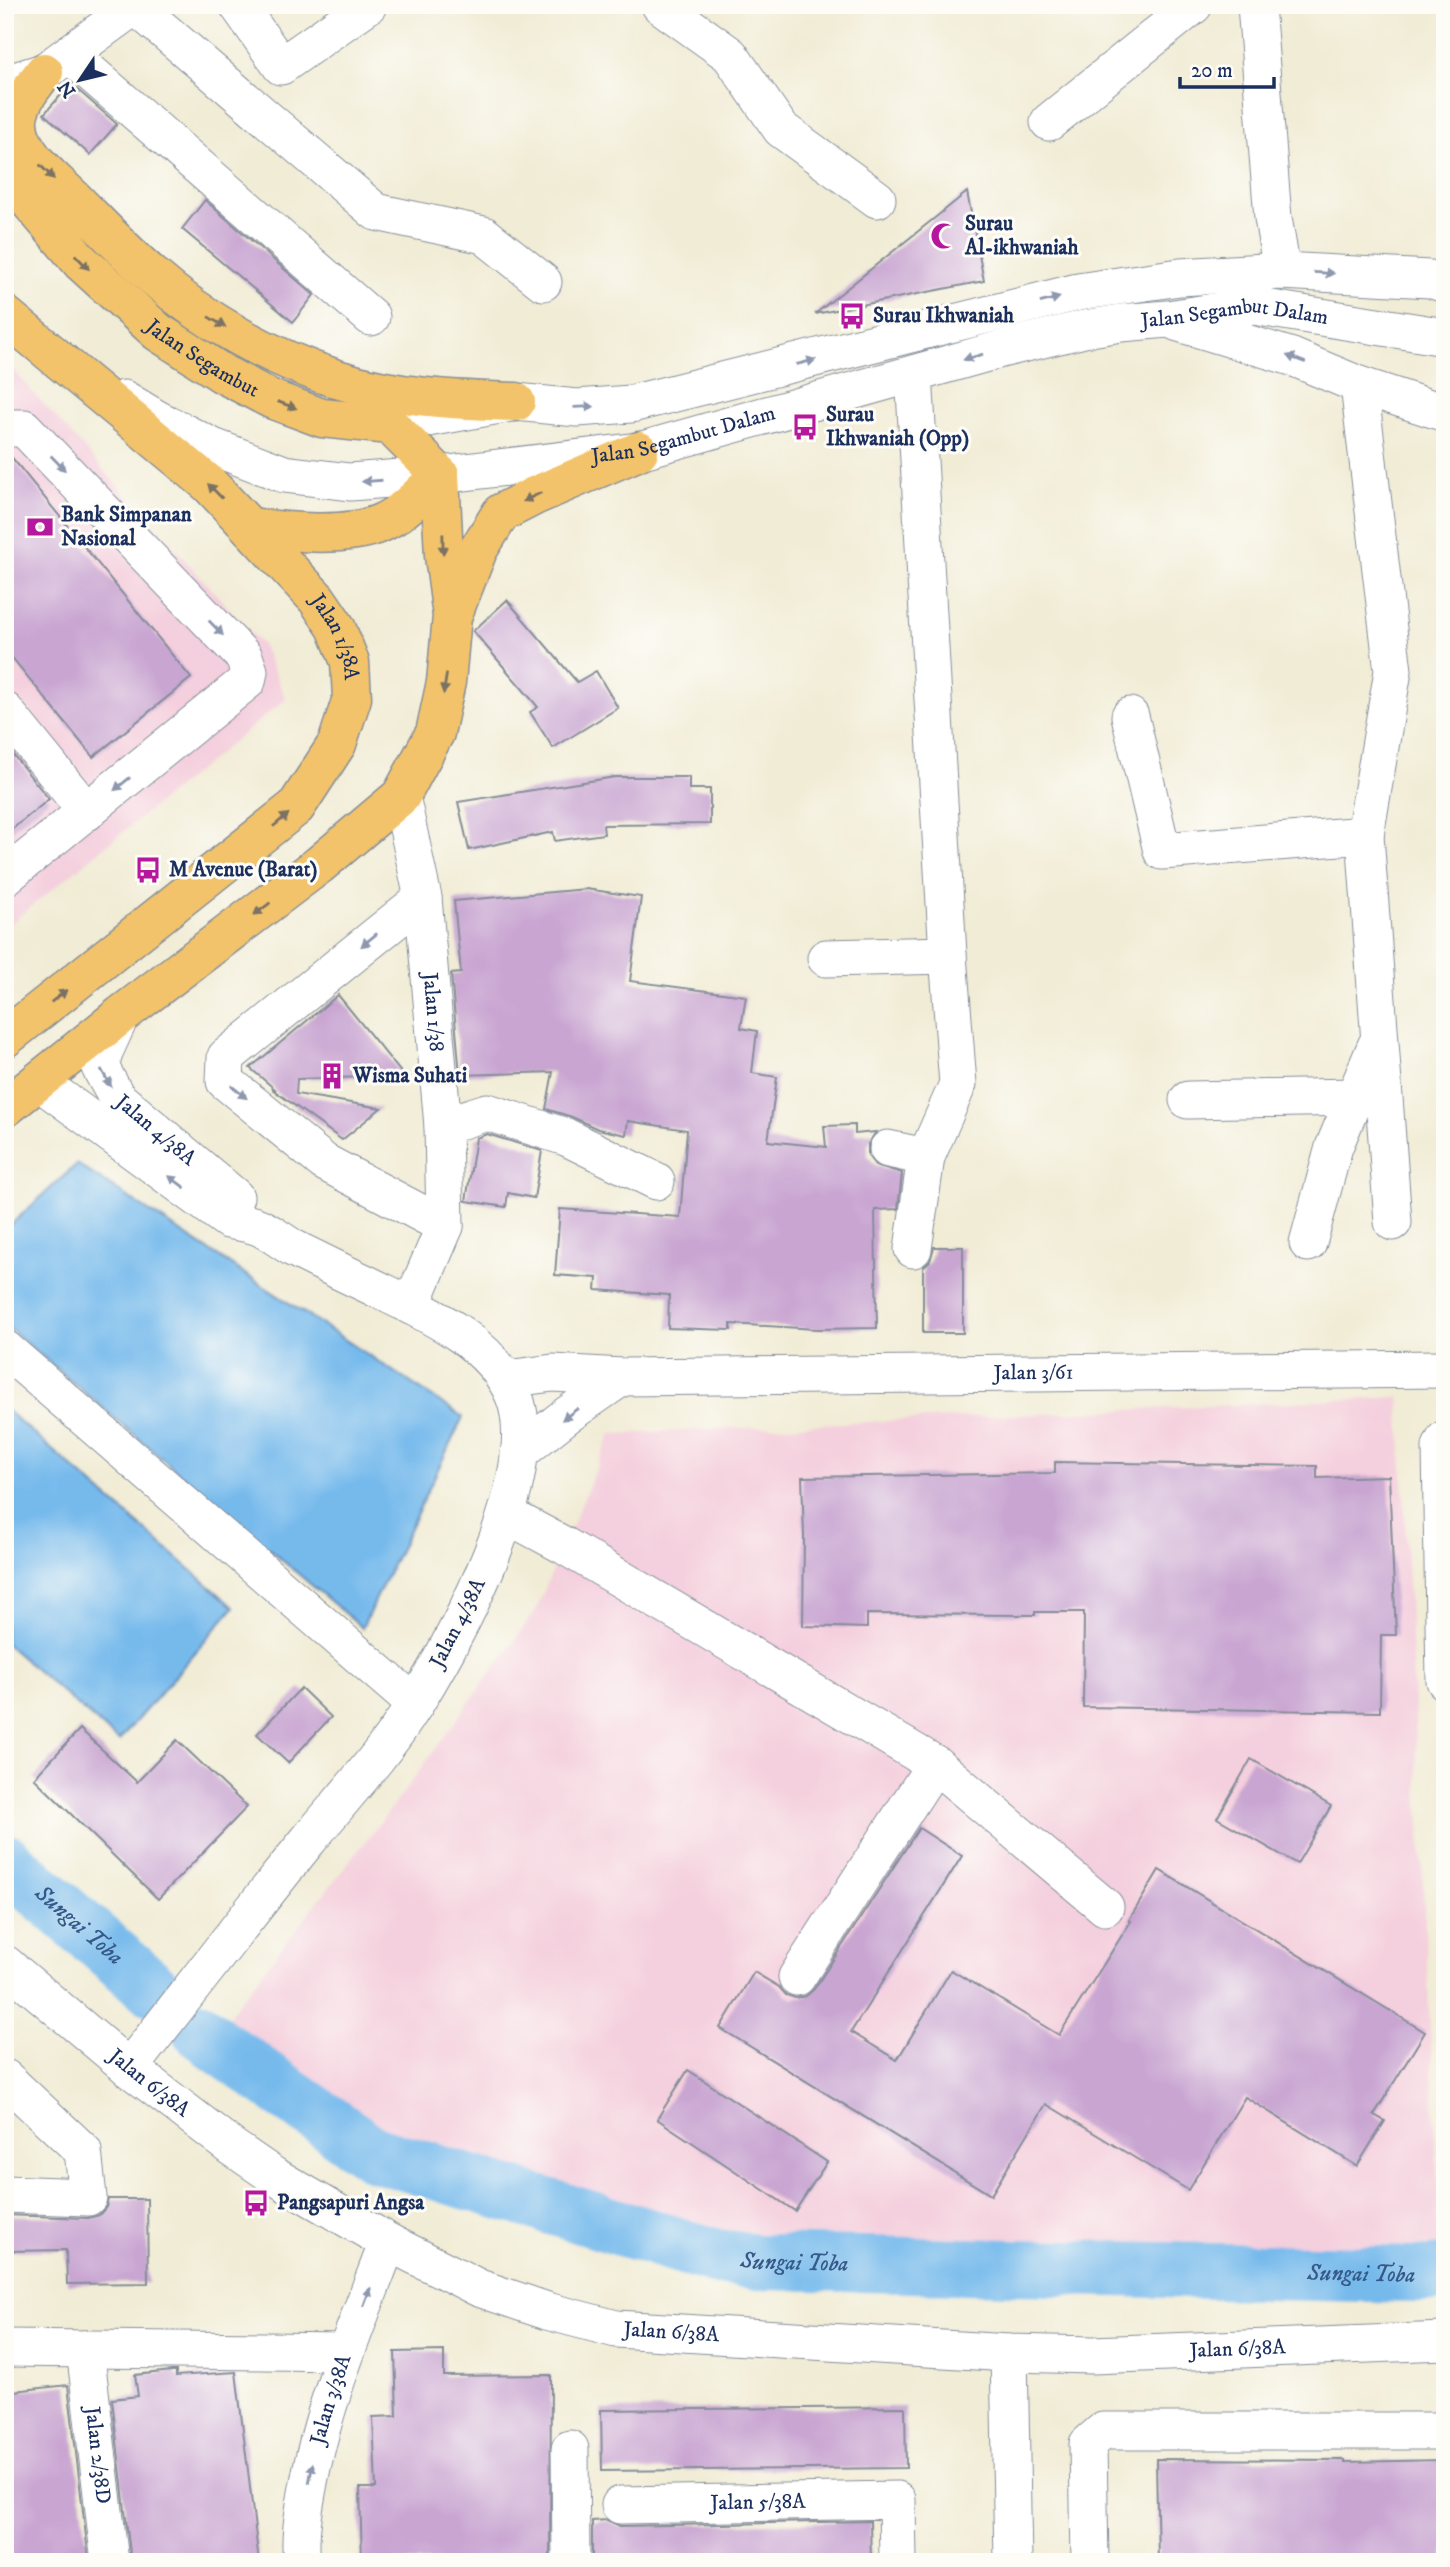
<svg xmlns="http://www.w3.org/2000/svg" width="1450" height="2567" font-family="'IM FELL DW Pica',serif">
	<rect width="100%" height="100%" fill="#fdfcf7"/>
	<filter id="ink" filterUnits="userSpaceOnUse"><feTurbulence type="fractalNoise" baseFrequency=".0143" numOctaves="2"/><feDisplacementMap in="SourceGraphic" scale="14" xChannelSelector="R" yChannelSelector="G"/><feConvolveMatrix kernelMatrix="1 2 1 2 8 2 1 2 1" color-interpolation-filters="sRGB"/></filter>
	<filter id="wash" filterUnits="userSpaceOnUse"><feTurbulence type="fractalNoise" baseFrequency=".00686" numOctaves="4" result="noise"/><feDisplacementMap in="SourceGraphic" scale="28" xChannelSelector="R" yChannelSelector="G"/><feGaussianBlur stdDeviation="1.57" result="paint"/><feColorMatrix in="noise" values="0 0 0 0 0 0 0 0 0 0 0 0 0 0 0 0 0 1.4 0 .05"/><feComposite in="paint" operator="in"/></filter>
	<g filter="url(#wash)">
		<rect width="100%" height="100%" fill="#f1ecd5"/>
		<!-- built -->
		<g fill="#f4cfdd">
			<polygon points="13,370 263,646 286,699 5,928 5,376"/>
			<polygon points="1399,1397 1441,2250 719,2248 374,2151 216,2041 232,2011 403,1793 535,1612 611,1434"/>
		</g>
		<!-- water -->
		<g fill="#76baec" stroke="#4874a5" stroke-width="2">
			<polygon points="77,1164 463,1417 362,1628 5,1325 5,1230"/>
			<polygon points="5,1409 234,1607 119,1741 5,1643"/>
		</g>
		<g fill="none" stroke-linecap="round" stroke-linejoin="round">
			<!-- river -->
			<g stroke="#76baec" stroke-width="56">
				<path id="s1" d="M5 1861 152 1988"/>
				<path id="s2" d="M199 2029 215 2043 372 2153 717 2257 759 2262 1419 2275 1445 2273"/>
			</g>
		</g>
		<g id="blocks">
			<!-- building -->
			<g fill="#c9a6d2">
				<polygon points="71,84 117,124 90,155 44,114"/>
				<polygon points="967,192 984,281 815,314"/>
				<polygon points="205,200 314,295 293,322 182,229"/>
				<polygon points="5,449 191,678 93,757 5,649"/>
				<polygon points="507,600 577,682 596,671 618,708 553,748 530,712 538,707 473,631"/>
				<polygon points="5,745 49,799 5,835"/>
				<polygon points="615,777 689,777 689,789 710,789 710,824 603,825 604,834 555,841 553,832 469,850 458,802"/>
				<polygon points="586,889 641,897 630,981 746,996 741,1028 757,1031 752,1073 777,1077 768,1141 826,1147 824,1126 855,1125 855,1134 876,1132 868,1144 868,1156 875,1165 902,1173 898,1209 875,1210 877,1328 817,1329 731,1324 731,1330 668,1328 669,1295 596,1290 597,1278 555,1275 560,1209 680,1217 687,1130 628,1121 626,1135 598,1129 572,1117 546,1109 553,1072 460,1075 451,974 461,973 454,901"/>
				<polygon points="338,995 404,1076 297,1079 296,1094 381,1108 342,1140 272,1089 276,1090 250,1068"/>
				<polygon points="487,1134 542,1151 534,1198 508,1193 506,1207 466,1201 476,1138"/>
				<polygon points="934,1247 963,1247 963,1333 923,1333 923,1267 930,1261"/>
				<polygon points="1055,1462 1317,1466 1317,1478 1389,1476 1396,1635 1381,1635 1380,1712 1083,1707 1084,1612 1035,1612 1035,1615 867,1614 867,1628 803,1626 804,1536 802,1477 1055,1473"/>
				<polygon points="301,1688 331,1717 288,1763 257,1734"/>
				<polygon points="80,1729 137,1782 177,1740 247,1807 158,1899 34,1778"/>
				<polygon points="1251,1759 1331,1806 1297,1864 1217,1818"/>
				<polygon points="919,1828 962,1856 851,2032 897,2060 951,1970 1059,2035 1131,1921 1129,1920 1159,1870 1425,2032 1374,2115 1385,2121 1357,2166 1245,2097 1188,2190 1046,2104 991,2195 720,2028 754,1972 779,1987 786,1995 795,1998 806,1996 814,1989"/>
				<polygon points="688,2070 827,2162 795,2211 657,2119"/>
				<polygon points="108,2199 147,2199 148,2283 67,2284 66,2250 5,2251 5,2215 88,2218 99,2215 106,2207"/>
				<polygon points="444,2351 444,2376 551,2375 550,2562 362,2562 360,2488 376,2488 373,2417 397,2416 395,2352"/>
				<polygon points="172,2371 176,2371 176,2376 236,2372 259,2562 131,2562 112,2399 138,2396 135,2375"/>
				<polygon points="68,2385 89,2562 5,2562 5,2392"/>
				<polygon points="905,2407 906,2468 602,2471 601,2410"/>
				<polygon points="1156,2459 1345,2460 1345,2462 1445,2460 1445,2562 1158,2562"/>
				<polygon points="607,2520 620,2526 870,2521 871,2562 592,2562 592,2521"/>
			</g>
		</g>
	</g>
	<g filter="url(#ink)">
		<use href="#blocks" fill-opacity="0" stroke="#868e9a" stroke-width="2"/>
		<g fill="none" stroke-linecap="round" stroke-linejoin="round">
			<!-- minor casing -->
			<g stroke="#868e9a" stroke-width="39">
				<g id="minor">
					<polyline points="238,5 281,66 368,5"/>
					<polyline points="660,5 730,55 781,129 877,199"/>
					<polyline points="1256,5 1273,218 1282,271"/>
					<polyline points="135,6 376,212 484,235 543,282"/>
					<polyline points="69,54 371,317"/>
					<polyline points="5,84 44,72 136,5"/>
					<polyline points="1049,122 1194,5"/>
					<polyline points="1176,322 1292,357 1359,385 1445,413"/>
					<polyline points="1359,385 1393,671 1365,835 1393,1222"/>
					<path id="s3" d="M124 399 157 419 213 447 284 474 350 482 440 475 639 451 1005 348 1084 329 1121 323 1168 319 1253 306 1445 337"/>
					<polyline points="390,425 516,402 577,408 631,404 1078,292 1125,285 1180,277 1282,271 1430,279 1445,284"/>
					<polyline points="5,428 24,428 244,657 249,671 247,681 5,877"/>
					<polyline points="5,711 87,812"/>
					<polyline points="1130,716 1162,851 1365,835"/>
					<path id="s4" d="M401 796 423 898 443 1126 445 1226 411 1306"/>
					<polyline points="423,898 226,1057 225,1081 324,1162 445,1226"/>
					<polyline points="826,958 948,955"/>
					<path id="s5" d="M121 1015 105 1050 100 1067 117 1098 235 1197"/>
					<path d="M38 1081 228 1220C237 1222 247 1223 256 1226 270 1231 282 1242 295 1249 319 1261 343 1273 367 1284 419 1310 490 1338 514 1396 545 1474 457 1636 415 1704 384 1754 343 1798 306 1843 246 1917 188 1993 129 2068"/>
					<polyline points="1188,1100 1355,1097"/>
					<polyline points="443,1126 487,1112 566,1137 656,1181"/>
					<polyline points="888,1149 926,1157"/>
					<polyline points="1308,1243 1334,1147 1376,1046"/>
					<polyline points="913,1249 926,1157 958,1084 948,955 914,374"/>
					<polyline points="5,1349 415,1704"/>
					<path id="s6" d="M506 1379 553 1373 622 1377 1445 1369"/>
					<polyline points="1445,1439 1441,1447 1445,1681"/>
					<polyline points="519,1453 567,1415 622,1377"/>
					<polyline points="507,1515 565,1546 935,1764 1105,1907"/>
					<path id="s7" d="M5 1964 129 2068 232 2147 274 2176 388 2242 479 2288 547 2311 616 2329 1009 2353 1093 2355 1445 2341"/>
					<polyline points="797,1977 935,1764"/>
					<polyline points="5,2078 83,2151 88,2197 5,2194"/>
					<polyline points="5,2348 346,2352"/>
					<path id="s8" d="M85 2349 110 2562"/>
					<polyline points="1009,2353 1013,2562"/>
					<polyline points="570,2449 571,2562"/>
					<path id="s9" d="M620 2505 897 2500 898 2562"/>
					<path id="s10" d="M302 2562C299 2538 303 2516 307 2493 322 2406 357 2324 388 2242"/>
					<polyline points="1090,2562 1088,2444 1103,2431 1445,2431"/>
				</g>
			</g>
			<!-- major casing -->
			<g stroke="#868e9a" stroke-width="41">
				<g id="major">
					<path d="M44 72C33 86 17 104 18 123 19 154 53 178 73 198 99 224 125 252 153 276 205 322 272 358 337 379 395 398 456 400 516 402"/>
					<path id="s11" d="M5 173 81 262 158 332 223 374 271 399 322 418 390 425 440 475"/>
					<path id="s12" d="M5 315 209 484 317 599 336 627 350 662 352 698 337 744 296 807 5 1038"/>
					<path d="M251 527C286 532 348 538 381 523 404 513 422 492 440 475"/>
					<polyline points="453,614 478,550 501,513 534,496 639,451"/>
					<polyline points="5,1108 121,1015 319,865 401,796 435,733 446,682 452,616 444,556 440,475"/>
				</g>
			</g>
			<!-- minor -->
			<use href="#minor" stroke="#fff" stroke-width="37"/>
			<!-- major -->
			<use href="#major" stroke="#f2c36a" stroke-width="38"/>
		</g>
		<!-- one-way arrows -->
		<defs><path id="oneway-solid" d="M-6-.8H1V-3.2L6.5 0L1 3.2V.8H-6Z" transform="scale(1.75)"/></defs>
		<g fill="#7c7263">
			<use href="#oneway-solid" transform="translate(47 172) rotate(45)"/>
			<use href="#oneway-solid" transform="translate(82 262) rotate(46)"/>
			<use href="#oneway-solid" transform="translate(217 322) rotate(31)"/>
			<use href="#oneway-solid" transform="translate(287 405) rotate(20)"/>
			<use href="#oneway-solid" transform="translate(215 491) rotate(-135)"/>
			<use href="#oneway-solid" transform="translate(532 497) rotate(154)"/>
			<use href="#oneway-solid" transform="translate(443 544) rotate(89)"/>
			<use href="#oneway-solid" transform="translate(445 684) rotate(99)"/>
			<use href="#oneway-solid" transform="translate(281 820) rotate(-40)"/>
			<use href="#oneway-solid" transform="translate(262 909) rotate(143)"/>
			<use href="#oneway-solid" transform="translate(59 996) rotate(-38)"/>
		</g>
		<g fill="#8d97ae">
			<use href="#oneway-solid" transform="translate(1324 273) rotate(3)"/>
			<use href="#oneway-solid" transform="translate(1050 300) rotate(-15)"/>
			<use href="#oneway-solid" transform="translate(973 357) rotate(164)"/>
			<use href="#oneway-solid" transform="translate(1296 359) rotate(-159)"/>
			<use href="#oneway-solid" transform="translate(806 362) rotate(-14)"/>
			<use href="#oneway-solid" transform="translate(584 407) rotate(-2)"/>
			<use href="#oneway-solid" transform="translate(58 463) rotate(46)"/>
			<use href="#oneway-solid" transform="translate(372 481) rotate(176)"/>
			<use href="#oneway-solid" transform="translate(216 628) rotate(46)"/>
			<use href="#oneway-solid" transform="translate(122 784) rotate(141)"/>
			<use href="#oneway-solid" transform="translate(369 940) rotate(141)"/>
			<use href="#oneway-solid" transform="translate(106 1078) rotate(61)"/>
			<use href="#oneway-solid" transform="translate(239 1092) rotate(39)"/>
			<use href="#oneway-solid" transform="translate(177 1182) rotate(-144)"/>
			<use href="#oneway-solid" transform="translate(570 1414) rotate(144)"/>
			<use href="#oneway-solid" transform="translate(367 2297) rotate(-69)"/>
			<use href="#oneway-solid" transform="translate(311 2473) rotate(-80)"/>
		</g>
	</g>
	<!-- icons -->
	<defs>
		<g id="mosque-bare" transform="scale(2.1)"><path d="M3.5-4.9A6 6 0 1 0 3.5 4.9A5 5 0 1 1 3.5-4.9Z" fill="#b5179e" stroke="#fdfcf7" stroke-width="2.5" paint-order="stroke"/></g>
		<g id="bus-bare" transform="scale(2.1)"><path d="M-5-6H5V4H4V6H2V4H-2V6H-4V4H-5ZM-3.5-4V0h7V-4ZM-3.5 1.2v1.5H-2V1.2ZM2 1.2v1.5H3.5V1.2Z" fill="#b5179e" stroke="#fdfcf7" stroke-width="2.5" paint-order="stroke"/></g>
		<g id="bank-bare" transform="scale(2.1)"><path d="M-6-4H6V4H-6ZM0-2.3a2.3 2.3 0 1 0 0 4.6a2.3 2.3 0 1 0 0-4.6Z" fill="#b5179e" stroke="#fdfcf7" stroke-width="2.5" paint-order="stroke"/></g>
		<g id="building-bare" transform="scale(2.1)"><path d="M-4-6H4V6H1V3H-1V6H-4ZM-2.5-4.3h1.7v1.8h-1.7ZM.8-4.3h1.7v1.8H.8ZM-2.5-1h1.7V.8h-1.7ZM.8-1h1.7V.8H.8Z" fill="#b5179e" stroke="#fdfcf7" stroke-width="2.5" paint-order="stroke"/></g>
	</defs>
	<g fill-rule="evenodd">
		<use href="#mosque-bare" x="944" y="236"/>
		<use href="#bus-bare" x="852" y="316"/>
		<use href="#bus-bare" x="805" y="427"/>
		<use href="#bank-bare" x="40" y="527"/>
		<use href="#bus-bare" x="148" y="870"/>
		<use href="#building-bare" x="332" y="1076"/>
		<use href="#bus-bare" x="256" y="2203"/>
	</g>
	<g text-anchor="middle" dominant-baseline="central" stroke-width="6" stroke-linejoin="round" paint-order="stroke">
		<!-- poi labels -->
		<g font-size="21" font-weight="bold" fill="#1b2f5e" stroke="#fdfcf7" text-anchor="start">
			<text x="965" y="224">Surau<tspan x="965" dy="24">Al-ikhwaniah</tspan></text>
			<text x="873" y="316">Surau Ikhwaniah</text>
			<text x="826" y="415">Surau<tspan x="826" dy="24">Ikhwaniah (Opp)</tspan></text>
			<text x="61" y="515">Bank Simpanan<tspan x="61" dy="24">Nasional</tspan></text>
			<text x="169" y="870">M Avenue (Barat)</text>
			<text x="353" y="1076">Wisma Suhati</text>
			<text x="277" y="2203">Pangsapuri Angsa</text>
		</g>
		<!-- street labels -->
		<g font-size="21" fill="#1b2f5e" stroke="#fdfcf7">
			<text stroke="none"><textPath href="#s3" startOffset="1148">Jalan Segambut Dalam</textPath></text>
			<text stroke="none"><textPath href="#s11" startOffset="273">Jalan Segambut</textPath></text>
			<text stroke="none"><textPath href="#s3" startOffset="581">Jalan Segambut Dalam</textPath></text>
			<text stroke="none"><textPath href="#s12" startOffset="466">Jalan 1/38A</textPath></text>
			<text stroke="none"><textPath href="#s4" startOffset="219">Jalan 1/38</textPath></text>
			<text stroke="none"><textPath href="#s5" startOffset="142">Jalan 4/38A</textPath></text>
			<text stroke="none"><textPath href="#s6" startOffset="528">Jalan 3/61</textPath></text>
			<text transform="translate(458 1623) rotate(-63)">Jalan 4/38A</text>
			<text stroke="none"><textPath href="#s7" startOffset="187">Jalan 6/38A</textPath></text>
			<text stroke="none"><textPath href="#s7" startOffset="775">Jalan 6/38A</textPath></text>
			<text stroke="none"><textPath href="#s7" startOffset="1342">Jalan 6/38A</textPath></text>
			<text stroke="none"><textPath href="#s10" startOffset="166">Jalan 3/38A</textPath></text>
			<text stroke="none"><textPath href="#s8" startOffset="107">Jalan 2/38D</textPath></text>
			<text stroke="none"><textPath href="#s9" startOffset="138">Jalan 5/38A</textPath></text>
		</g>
		<!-- water labels -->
		<g font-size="23" font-style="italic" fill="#365989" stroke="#fdfcf7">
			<text stroke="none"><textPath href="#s1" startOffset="98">Sungai Toba</textPath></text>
			<text stroke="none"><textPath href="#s2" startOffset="651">Sungai Toba</textPath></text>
			<text stroke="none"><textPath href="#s2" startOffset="1218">Sungai Toba</textPath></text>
		</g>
	</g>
	<!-- margin -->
	<rect width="1450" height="2567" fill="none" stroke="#fdfcf7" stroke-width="28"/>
	<!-- north arrow -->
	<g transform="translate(80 80) rotate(235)" stroke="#fdfcf7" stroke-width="5" paint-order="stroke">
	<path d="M0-5L12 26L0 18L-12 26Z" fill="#1b2f5e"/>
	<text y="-10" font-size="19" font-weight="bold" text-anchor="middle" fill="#1b2f5e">N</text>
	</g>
	<!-- scale -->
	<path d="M1180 77v10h94v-10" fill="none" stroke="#1b2f5e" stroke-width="3.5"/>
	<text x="1191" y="77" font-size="21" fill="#1b2f5e" stroke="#fdfcf7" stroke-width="5" paint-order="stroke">20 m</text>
</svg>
